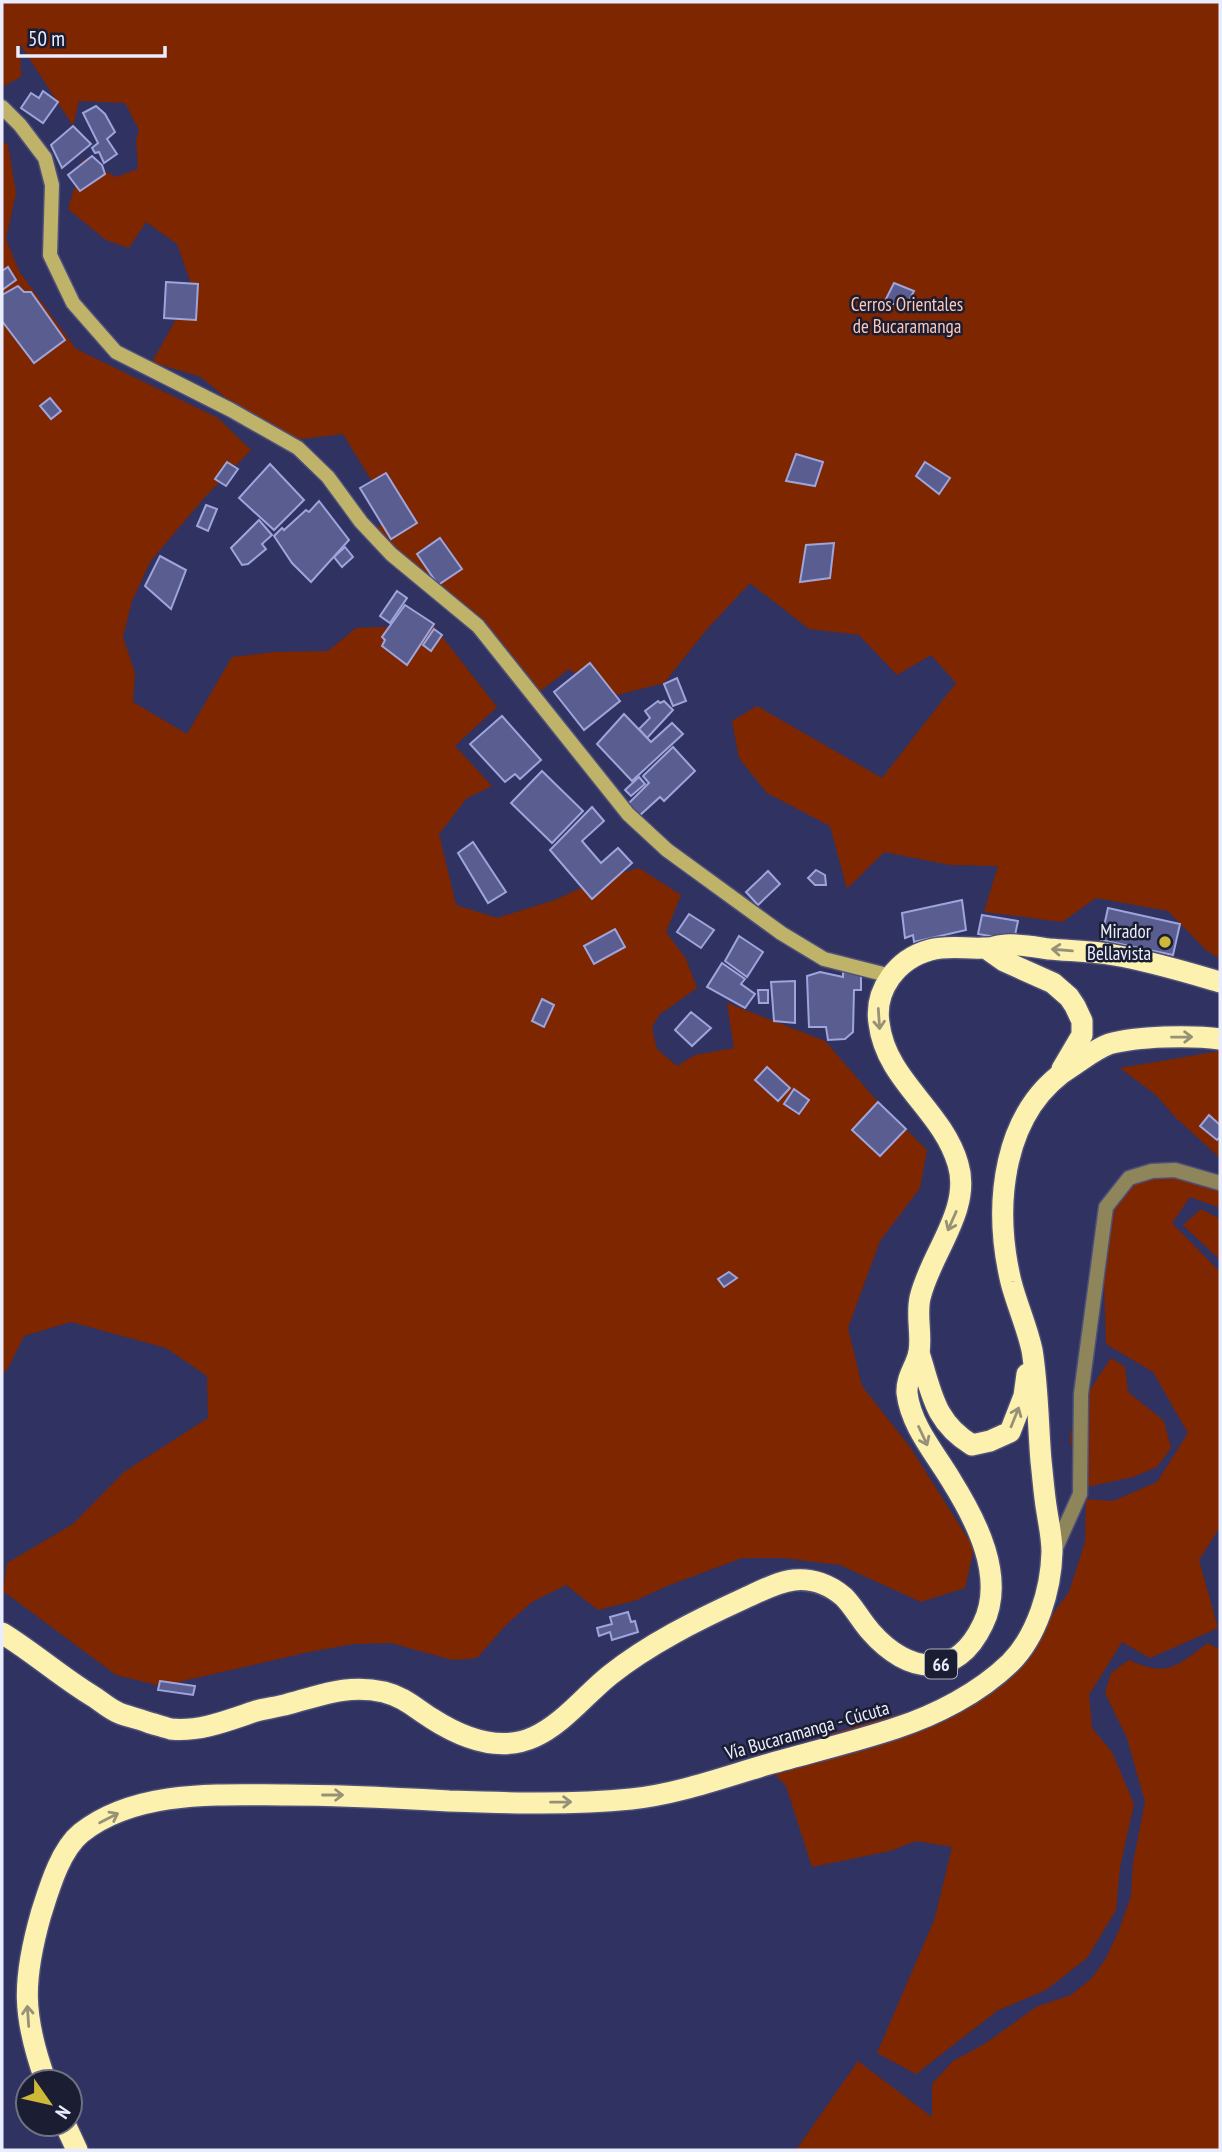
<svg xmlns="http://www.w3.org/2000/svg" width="1222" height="2152" font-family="'PT Sans Narrow',sans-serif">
	<rect width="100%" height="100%" fill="#303261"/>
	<!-- green -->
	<g fill="#7e2600">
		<polygon points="2,2 1220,2 1220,959 1206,950 1168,911 1096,898 1062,922 984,912 998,866 950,865 884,852 847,889 830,826 767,793 739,758 732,721 757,706 882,778 956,683 931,655 897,675 859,635 809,629 750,583 708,628 664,683 609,697 569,669 530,699 458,599 370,542 389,509 343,434 278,442 201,377 152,362 193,289 177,244 146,222 129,248 106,240 68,209 83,159 116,177 138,169 136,140 139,130 125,103 79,101 73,126 20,44 21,77 2,87"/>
		<polygon points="2,141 8,145 16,193 6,239 19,271 76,349 218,418 251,450 204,498 150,562 132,601 123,637 135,673 133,702 187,734 232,657 275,652 328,651 356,628 433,625 497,707 455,746 492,786 467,798 439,834 456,905 497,918 555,900 601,879 639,868 681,895 666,932 686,959 697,988 659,1015 652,1028 657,1049 677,1066 695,1055 734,1048 727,1003 825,1041 878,1102 927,1150 920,1188 880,1241 848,1328 862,1386 910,1447 974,1548 965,1588 921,1602 840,1565 783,1558 742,1558 667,1586 637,1600 598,1610 566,1585 532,1602 506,1625 477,1658 452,1660 391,1643 354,1644 309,1652 161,1686 116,1675 3,1591 7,1563 73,1524 124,1472 208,1418 207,1376 166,1348 71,1322 24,1336 8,1368 2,1375"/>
		<polygon points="1220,1051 1220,1158 1176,1118 1156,1095 1120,1068"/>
		<polygon points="1177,1162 1220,1189 1220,1208 1190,1197 1172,1223 1220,1272 1220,1527 1199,1560 1218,1628 1150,1658 1122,1642 1089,1695 1092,1728 1112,1752 1134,1804 1120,1867 1116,1910 1087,1958 1046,1990 997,2011 916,2074 877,2053 935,1918 952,1847 916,1841 890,1851 812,1867 786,1786 758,1757 856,1726 950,1700 1047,1622 1069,1592 1085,1542 1086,1499 1113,1501 1157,1482 1188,1433 1153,1372 1106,1344 1104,1282 1096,1237 1116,1183 1150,1175"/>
		<polygon points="1201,1209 1220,1219 1220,1260 1183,1225"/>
		<path d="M1111 1358 1125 1367 1128 1392 1164 1421 1171 1448 1157 1467 1133 1477 1082 1488C1079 1473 1074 1458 1071 1444 1066 1423 1099 1376 1111 1358Z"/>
		<path d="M1208 1643 1220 1650V2150H796L858 2061 932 2117V2084L953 2061 986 2043 1036 2007 1071 1995 1092 1978 1106 1958 1119 1930 1131 1896 1133 1863 1145 1802 1127 1738 1105 1693 1111 1673 1129 1660C1169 1678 1176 1666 1208 1643Z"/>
	</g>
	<!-- building -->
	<g fill="#595d90" stroke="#9ea5dc" stroke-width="2">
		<polygon points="43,91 58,102 43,123 21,108 31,93 39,98"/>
		<polygon points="96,106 105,114 115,132 107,139 117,154 104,163 99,152 95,153 92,148 98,143 83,113"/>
		<polygon points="73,126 91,144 62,168 51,145"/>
		<polygon points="92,156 102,165 105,174 80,191 68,175"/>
		<polygon points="8,267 16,280 2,290 2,271"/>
		<polygon points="166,282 198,284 196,320 164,318"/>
		<polygon points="894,283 914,291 905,308 885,301"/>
		<polygon points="18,286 24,292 31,292 65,340 34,363 2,321 2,295"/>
		<polygon points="50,398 61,411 51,419 40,406"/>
		<polygon points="796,454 823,462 815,486 786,481"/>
		<polygon points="227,462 238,469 226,486 215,479"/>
		<polygon points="925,462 950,478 939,494 916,476"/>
		<polygon points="270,464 304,500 274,530 239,498"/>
		<polygon points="386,473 417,523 391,539 360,488"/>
		<polygon points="319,501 349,540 311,582 292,563 274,536 282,528 284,530 306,510 309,512"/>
		<polygon points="206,505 217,509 208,531 197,526"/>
		<polygon points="259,520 272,535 262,544 266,549 248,564 242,565 231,548"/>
		<polygon points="440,538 462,569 438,585 417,554"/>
		<polygon points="834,543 830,578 800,582 806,545"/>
		<polygon points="345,547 353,557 342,567 334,557"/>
		<polygon points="160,556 186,570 171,609 145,586"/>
		<polygon points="397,591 407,598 390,623 380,616"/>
		<polygon points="405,605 434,624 407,665 382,646 385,640 382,637"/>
		<polygon points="434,629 442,635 431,651 423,645"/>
		<polygon points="590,663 620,701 584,730 554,692"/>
		<polygon points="677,678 686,701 673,706 664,684"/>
		<polygon points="658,701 660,703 664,701 673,710 647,738 639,729 650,718 645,711"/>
		<polygon points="624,714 651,742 672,723 683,734 632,781 597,744"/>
		<polygon points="502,716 541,760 520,779 515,774 505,782 470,744"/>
		<polygon points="673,747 695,771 664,801 660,797 639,816 628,804 649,783 643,776"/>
		<polygon points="542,771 583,811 552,843 511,803"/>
		<polygon points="639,777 645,784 631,796 625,790"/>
		<polygon points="592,807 604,821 582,841 601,863 618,848 632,863 592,899 550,850"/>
		<polygon points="473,842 506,892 488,903 458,853"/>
		<polygon points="816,870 825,875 826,885 815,885 808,878"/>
		<polygon points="768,871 780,884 758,905 746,892"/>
		<polygon points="962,900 966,930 914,942 913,935 905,938 902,913"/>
		<polygon points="1108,908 1180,924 1173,955 1101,940"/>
		<polygon points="689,914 714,930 701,948 677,932"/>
		<polygon points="982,915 1018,921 1014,940 978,934"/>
		<polygon points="615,929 625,947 594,964 584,946"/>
		<polygon points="739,936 763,952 747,977 725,961"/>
		<polygon points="722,963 745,979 741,984 755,994 745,1008 707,987"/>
		<polygon points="820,972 843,977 843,972 861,973 861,990 854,990 853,1032 845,1039 828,1040 826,1027 809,1027 807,976"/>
		<polygon points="795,981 795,1023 774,1021 771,982"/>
		<polygon points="758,990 768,990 768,1003 759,1003"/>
		<polygon points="542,999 554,1005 544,1027 532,1021"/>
		<polygon points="691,1012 711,1028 692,1046 675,1030"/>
		<polygon points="767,1067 790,1088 778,1101 755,1080"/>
		<polygon points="794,1089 809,1100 799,1114 784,1104"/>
		<polygon points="878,1102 906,1129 880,1156 852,1130"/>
		<polygon points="1209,1115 1220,1125 1220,1137 1217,1140 1200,1126"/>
		<polygon points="729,1272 737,1278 724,1287 718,1279"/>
		<polygon points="628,1612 631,1622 635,1621 638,1632 612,1640 610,1632 599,1636 597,1628 612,1624 610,1617"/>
		<polygon points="160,1681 195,1686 193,1695 158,1690"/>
	</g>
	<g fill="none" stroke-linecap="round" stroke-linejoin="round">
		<!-- street casing -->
		<g stroke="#4e507a" stroke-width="17">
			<polyline id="street" points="1054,1552 1080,1494 1081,1394 1106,1207 1129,1178 1152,1171 1175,1170 1220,1183"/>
		</g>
		<!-- secondary casing -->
		<g stroke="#4e507a" stroke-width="17">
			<polyline id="secondary" points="2,107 20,125 45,158 52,185 50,255 73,303 116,352 231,410 298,448 328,477 361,522 391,554 478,626 628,814 667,850 781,933 824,959 891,976"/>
		</g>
		<!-- highway casing -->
		<g stroke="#4e507a" stroke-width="24">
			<g id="highway">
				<polyline points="987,949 1004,961 1053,983 1069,997 1075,1006 1082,1021 1082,1035 1062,1069"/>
				<path d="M919 1353C932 1393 934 1422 972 1445L990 1441 1010 1432 1024 1396 1027 1374"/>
				<path d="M2 1633C33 1652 60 1676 91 1695 101 1701 109 1709 119 1713 129 1717 140 1719 150 1723 154 1724 167 1728 171 1729 200 1732 229 1720 256 1711 267 1708 278 1707 288 1704 323 1695 347 1684 384 1692 404 1697 415 1708 431 1718 462 1738 499 1753 534 1737 563 1724 585 1695 610 1675 649 1644 697 1620 743 1599 759 1592 776 1582 794 1580 812 1578 830 1585 844 1597 854 1607 861 1621 871 1632 908 1674 956 1681 983 1624 1006 1577 976 1520 951 1480 935 1453 911 1426 907 1393 906 1377 916 1367 919 1352 922 1334 916 1316 920 1298 930 1254 972 1210 958 1164 942 1109 886 1081 879 1023 874 990 897 959 930 950 948 945 966 949 984 948 999 948 990 946 1006 945 1020 944 1035 947 1049 949 1071 951 1093 951 1114 955 1150 961 1186 972 1220 982"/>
				<path d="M46 2082C22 2016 22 1981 41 1914 49 1889 60 1850 81 1833 137 1789 220 1795 287 1795 341 1795 395 1798 449 1801 509 1803 572 1805 631 1799 678 1794 724 1777 769 1764 811 1752 854 1742 896 1728 936 1715 979 1693 1010 1663 1037 1636 1051 1590 1052 1552 1052 1538 1049 1525 1047 1512 1044 1495 1043 1478 1041 1461 1038 1425 1038 1386 1032 1350 1027 1327 1017 1305 1011 1282 993 1206 1001 1109 1074 1065 1086 1057 1096 1049 1109 1044 1137 1036 1192 1035 1220 1039"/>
				<polyline points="65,2124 77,2150"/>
			</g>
		</g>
		<!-- street -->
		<use href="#street" stroke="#8e865a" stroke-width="14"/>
		<!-- secondary -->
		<use href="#secondary" stroke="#bfb269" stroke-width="14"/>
		<!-- highway -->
		<use href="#highway" stroke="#fdf1b0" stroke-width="21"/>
	</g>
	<!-- one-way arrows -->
	<defs><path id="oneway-shaft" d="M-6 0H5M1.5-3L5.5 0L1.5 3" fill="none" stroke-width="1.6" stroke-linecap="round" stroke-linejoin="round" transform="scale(1.75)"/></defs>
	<g stroke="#979277">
		<use href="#oneway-shaft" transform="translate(1062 950) rotate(-175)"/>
		<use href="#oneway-shaft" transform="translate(879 1019) rotate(86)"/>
		<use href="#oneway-shaft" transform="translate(1182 1037) rotate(-1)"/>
		<use href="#oneway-shaft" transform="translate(952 1221) rotate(114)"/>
		<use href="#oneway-shaft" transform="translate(1015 1417) rotate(-68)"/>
		<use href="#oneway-shaft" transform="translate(923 1436) rotate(65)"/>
		<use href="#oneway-shaft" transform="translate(333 1795)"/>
		<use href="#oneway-shaft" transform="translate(561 1802) rotate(-1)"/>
		<use href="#oneway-shaft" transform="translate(109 1818) rotate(-27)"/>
		<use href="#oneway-shaft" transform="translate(28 2016) rotate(-94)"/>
	</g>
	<!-- markers -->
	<circle fill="#ceb837" stroke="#1b1d32" stroke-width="2.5" cx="1165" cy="942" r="7"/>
	<g text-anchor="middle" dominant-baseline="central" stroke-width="5" stroke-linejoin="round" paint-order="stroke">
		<!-- shield labels -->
		<rect fill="#1b1d32" stroke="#acafc1" stroke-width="2" x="925" y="1649.5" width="32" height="29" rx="5"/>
		<g font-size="18" font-weight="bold" fill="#eaedfe">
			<text x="941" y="1664">66</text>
		</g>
		<!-- park labels -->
		<g font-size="19" fill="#ffc8b6" stroke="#1b1d32">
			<text x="907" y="304">Cerros Orientales<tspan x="907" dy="22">de Bucaramanga</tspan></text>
		</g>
		<!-- poi labels -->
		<g font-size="19" fill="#eaedfe" stroke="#1b1d32" text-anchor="end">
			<text x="1151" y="931">Mirador<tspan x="1151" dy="22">Bellavista</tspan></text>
		</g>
		<!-- street labels -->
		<g font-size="19" fill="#eaedfe" stroke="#1b1d32">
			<text transform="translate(807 1730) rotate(-16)">Vía Bucaramanga - Cúcuta</text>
		</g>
	</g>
	<!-- border -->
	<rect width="1222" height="2152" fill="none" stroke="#eaedfe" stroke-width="7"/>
	<!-- north arrow -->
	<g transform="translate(49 2103) rotate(124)"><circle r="33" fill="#1b1d32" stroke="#6e7084" stroke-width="2"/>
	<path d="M0-5L12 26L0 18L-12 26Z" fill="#ceb837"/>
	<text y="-10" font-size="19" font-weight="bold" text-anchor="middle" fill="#eaedfe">N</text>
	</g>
	<!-- scale -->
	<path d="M18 46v10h147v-10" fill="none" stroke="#eaedfe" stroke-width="3.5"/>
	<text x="28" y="46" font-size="21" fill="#eaedfe" stroke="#1b1d32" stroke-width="5" paint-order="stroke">50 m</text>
</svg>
